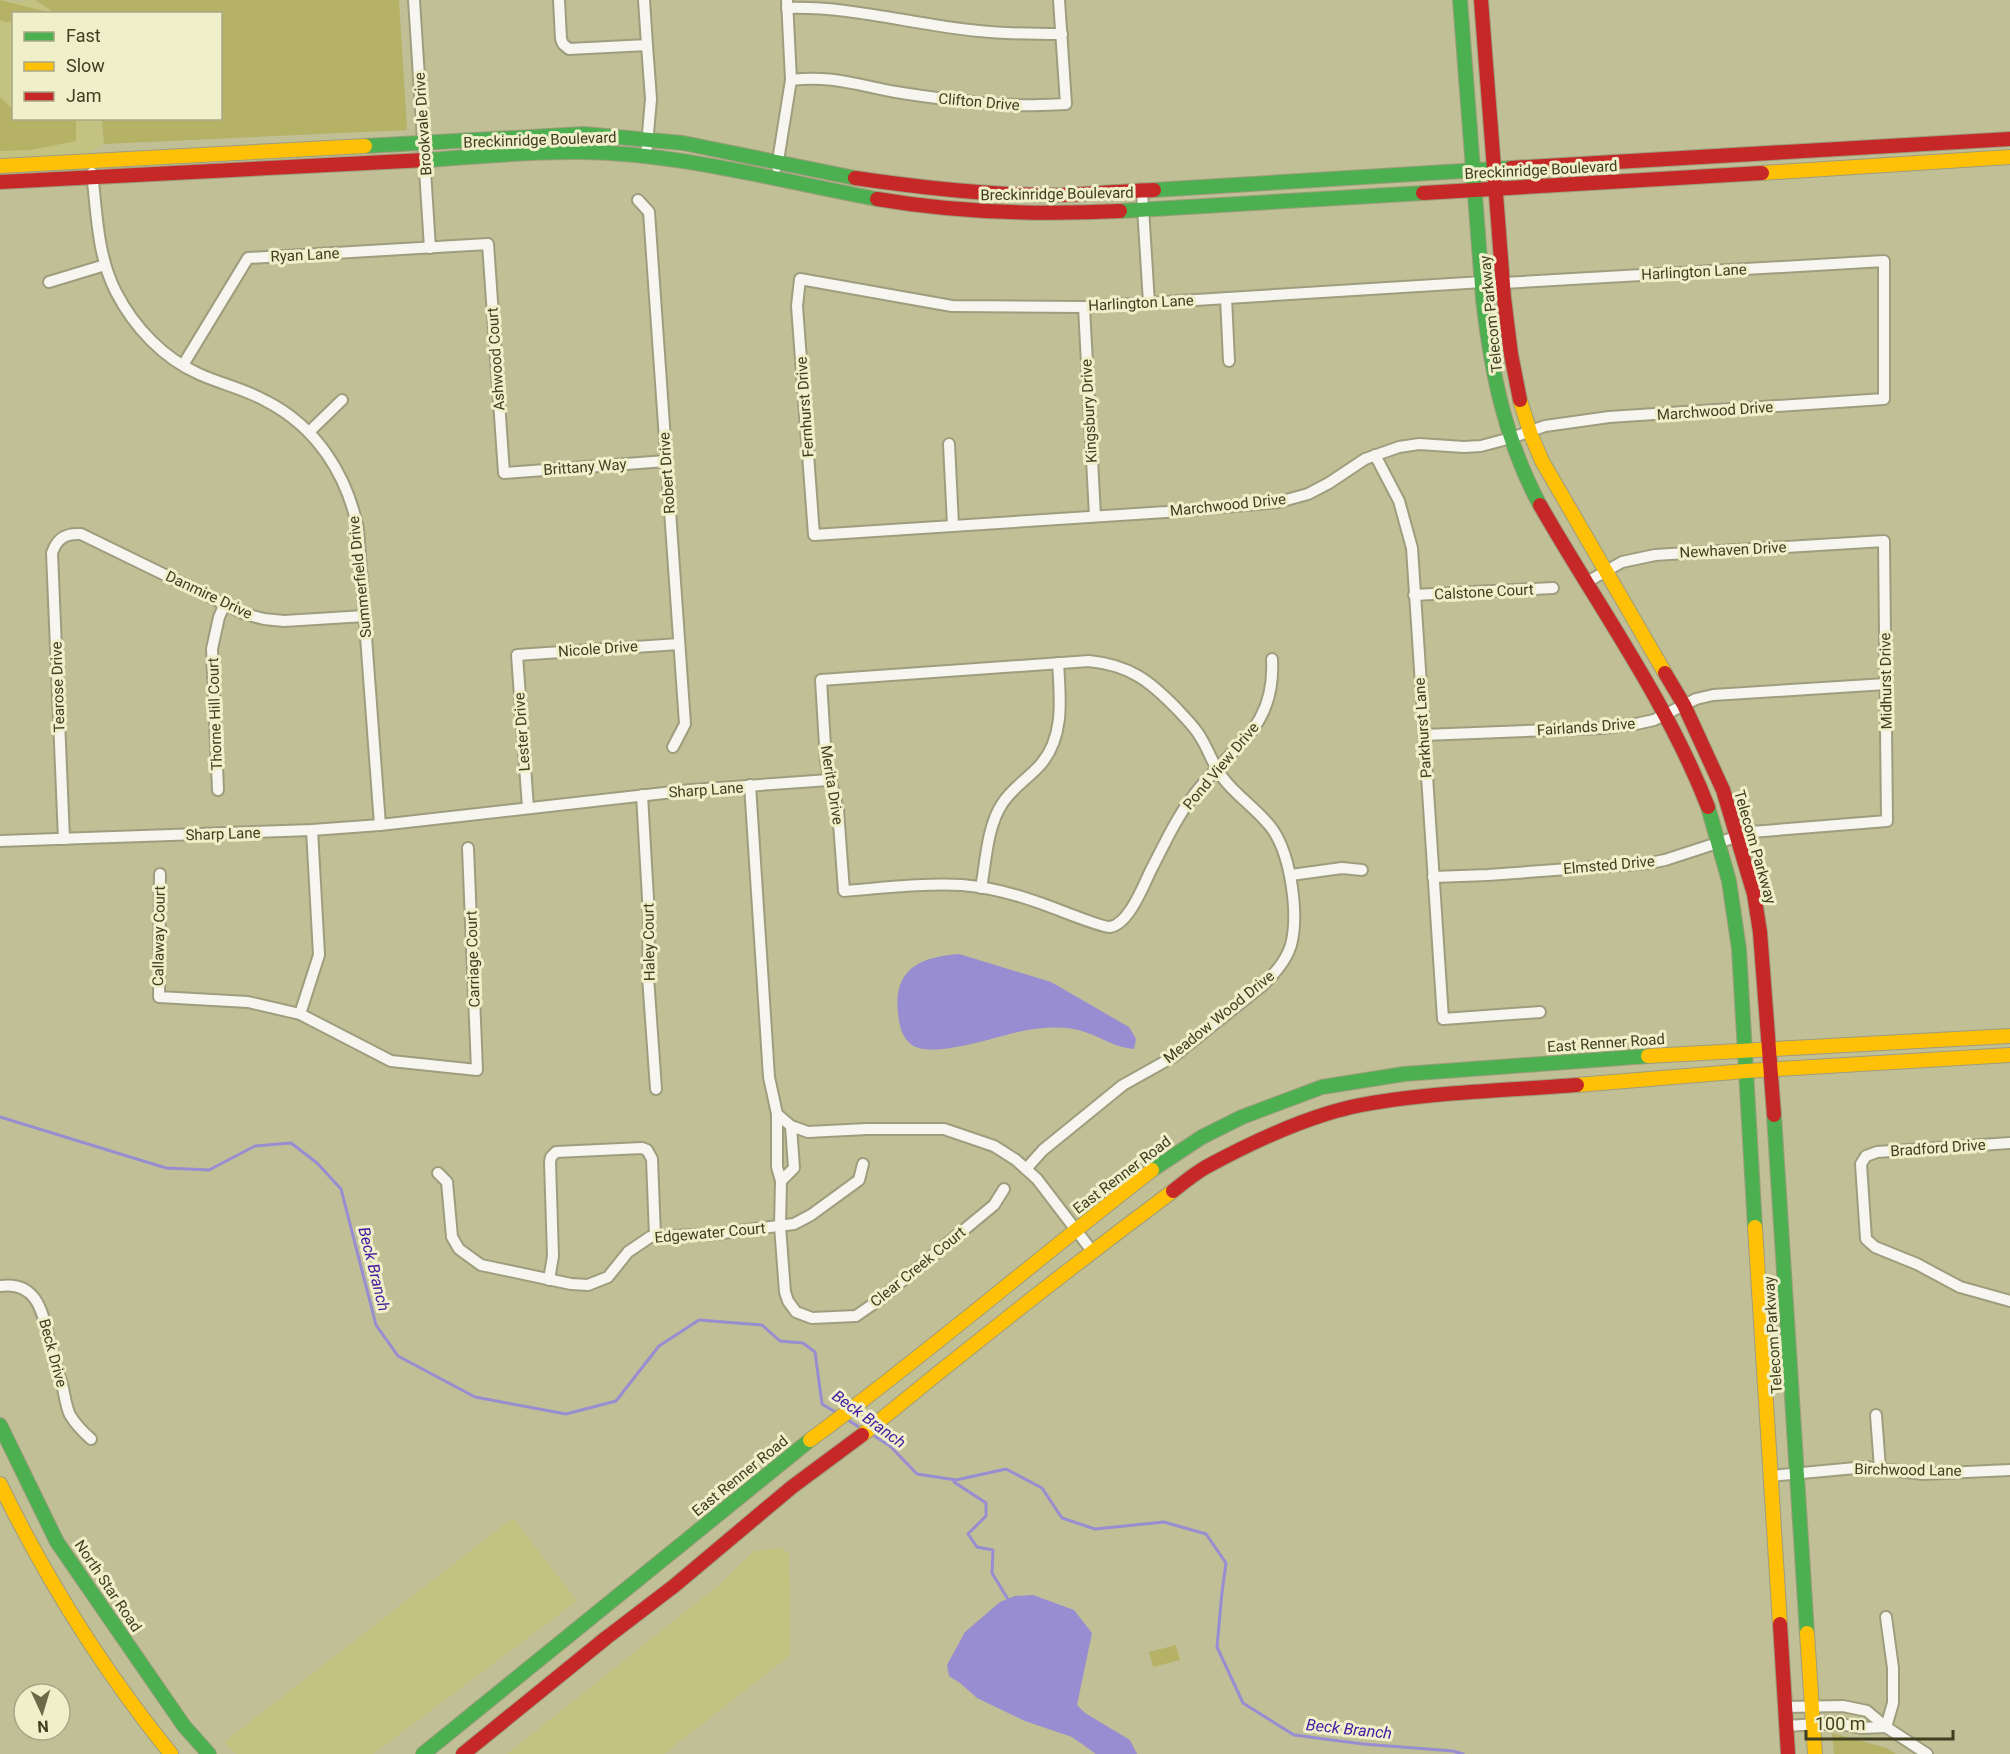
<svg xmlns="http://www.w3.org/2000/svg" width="2010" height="1754" font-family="Roboto,sans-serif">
	<rect width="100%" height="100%" fill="#c0bf96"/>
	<!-- built -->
	<g fill="#c4c281">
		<polygon points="0,0 17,2 35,0 55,13 14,14 14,118 102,119 104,144 69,165 0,169"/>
		<polygon points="513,1518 577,1601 373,1754 236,1754 224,1742"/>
		<polygon points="781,1548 789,1554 790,1655 664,1754 507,1754 720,1584 754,1551"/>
	</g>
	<!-- green -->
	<g fill="#b5b266">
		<polygon points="0,0 52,13 14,14 13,21 6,22 0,20"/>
		<polygon points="35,0 399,0 407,130 104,144 102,119 220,118 220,14 55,13"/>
		<polygon points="0,97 13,110 14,118 76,119 76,141 30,150 0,151"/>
		<polygon points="1176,1645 1180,1660 1153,1667 1149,1652"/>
		<polygon points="1832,1733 1887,1748 1896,1754 1834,1754"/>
	</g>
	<!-- water -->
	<g fill="#998dd2">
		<path d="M959 954 1051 982 1129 1027 1136 1039 1134 1049C1113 1047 1101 1037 1082 1031 1067 1026 1044 1027 1028 1030 1002 1034 934 1060 912 1045 902 1038 899 1025 898 1013 893 969 920 957 959 954Z"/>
		<polygon points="1033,1595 1074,1610 1092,1633 1077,1705 1085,1713 1130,1740 1137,1754 1096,1754 1072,1737 1025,1721 977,1698 960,1683 949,1676 947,1665 965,1632 1000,1602 1015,1596"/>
	</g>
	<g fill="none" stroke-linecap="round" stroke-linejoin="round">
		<!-- stream -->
		<g stroke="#998dd2" stroke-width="3">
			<polyline points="0,1117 166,1168 209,1170 255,1146 291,1143 317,1163 341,1189 376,1325 398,1356 475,1397 566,1414 616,1401 659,1346 699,1320 762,1325 780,1341 803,1343 815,1352 822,1404 837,1413"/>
			<polyline points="848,1420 862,1429"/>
			<polyline points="873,1435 890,1446 917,1474 956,1480 1006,1469 1042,1488 1062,1518 1095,1529 1164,1522 1206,1534 1226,1563 1222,1592 1217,1647 1243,1703 1294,1735 1363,1744 1453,1751 1463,1754"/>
			<polyline points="954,1482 986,1503 986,1516 968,1534 977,1547 993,1550 992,1573 1009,1601"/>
		</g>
		<!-- street casing -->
		<g stroke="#9e9d7d" stroke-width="14">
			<g id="street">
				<polyline points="414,0 430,248"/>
				<polyline points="559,0 561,39 563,44 569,49 647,45 644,0"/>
				<path d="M787 8C853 6 914 25 979 31 1007 34 1035 34 1062 34"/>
				<path d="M791 80C831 75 857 85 896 92 953 101 1008 108 1066 104L1059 0"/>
				<polyline points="646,156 651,99 647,45"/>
				<polyline points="777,167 791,80 787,0"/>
				<path d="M92 173C97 213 97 255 116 292 134 327 163 358 199 374 221 384 245 389 266 401 317 427 347 475 358 529L380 825"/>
				<polyline points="1142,192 1149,303"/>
				<polyline points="638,200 649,212 685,724 673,747"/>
				<polyline points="49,282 105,265"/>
				<polyline points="1483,282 1084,307 952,306 800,279 797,306 814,535 1166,512 1279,502 1308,494 1329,483 1365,459 1399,447 1419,444 1464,447 1481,446 1511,438 1545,426 1609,417 1884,399 1884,261 1504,283"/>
				<polyline points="1226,298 1229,361"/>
				<polyline points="1084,307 1095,516"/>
				<polyline points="183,365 248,258 488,244 504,473 666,461"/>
				<polyline points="309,432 342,400"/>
				<polyline points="949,444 953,525"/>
				<polyline points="1375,455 1399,501 1412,548 1443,1019 1540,1012"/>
				<polyline points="1414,595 1553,588"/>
				<polyline points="1424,735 1603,728 1636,724 1654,720 1696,699 1713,695 1886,684"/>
				<polyline points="750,785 769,1077 777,1114 791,1126 808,1132 867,1129 944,1129 994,1146 1016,1160 1037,1179 1092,1251"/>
				<polyline points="218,790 212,649 219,617 225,604"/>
				<polyline points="642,795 649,916 648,977 656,1089"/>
				<polyline points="528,808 517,655 679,644"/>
				<path d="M64 839 52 553C57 538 66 533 81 534L245 614 264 619 284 621 365 616"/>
				<polyline points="0,841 312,830 380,825 691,790 829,780"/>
				<polyline points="160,874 159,997 248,1002 300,1014 391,1061 477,1070 468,848"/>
				<polyline points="1291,875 1342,868 1362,870"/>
				<polyline points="1433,877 1488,875 1650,863 1665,860 1751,832 1887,821 1884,541 1655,555 1622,562 1587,582"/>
				<path d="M981 888C986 861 987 827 1002 804 1012 788 1029 778 1041 764 1065 736 1060 697 1058 663"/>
				<polyline points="300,1014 319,955 312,830"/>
				<polyline points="777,1114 777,1167 781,1181 780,1226 785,1292 788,1301 796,1312 812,1318 856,1316 879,1300 994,1205 1004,1189"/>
				<polyline points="2010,1143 1877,1152 1866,1156 1861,1164 1866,1239 1875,1247 1917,1264 1960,1287 2010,1301"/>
				<path d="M1026 1169 1043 1150 1123 1085 1173 1057 1263 985C1275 973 1286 961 1291 945 1299 914 1291 857 1273 830 1259 810 1237 797 1223 778 1213 765 1209 751 1201 738 1195 727 1186 719 1178 710 1150 681 1130 665 1089 661L821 680 826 762 838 810 844 891C883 888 923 883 962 885 987 887 1014 894 1037 902 1050 906 1102 928 1110 927 1129 924 1143 886 1151 870 1164 845 1176 818 1194 795 1230 746 1276 731 1272 659"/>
				<polyline points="438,1173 447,1182 452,1237 459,1249 481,1265 571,1284 588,1285 608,1277 628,1252 650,1237 715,1234 794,1224 811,1215 859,1180 863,1164"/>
				<polyline points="781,1181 794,1168 791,1126"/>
				<polyline points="549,1280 553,1256 550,1162 551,1157 556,1152 642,1148 647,1150 652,1159 655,1236"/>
				<path d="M0 1286C41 1280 43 1319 51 1348 54 1362 59 1375 63 1388 65 1397 66 1407 70 1415 76 1425 82 1431 91 1439"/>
				<polyline points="1876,1415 1880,1468"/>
				<polyline points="1771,1476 1866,1467 1923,1474 2010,1470"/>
				<polyline points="1785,1707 1843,1706 1867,1711 1886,1727 1927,1754"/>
				<polyline points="1786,1726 1818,1724 1841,1724 1861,1728 1886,1727"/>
				<polyline points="1886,1727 1893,1703 1893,1668 1886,1617"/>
			</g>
		</g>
		<!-- fast casing -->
		<g stroke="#9e9d7d" stroke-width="16">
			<g id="fast">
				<path d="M1460 0 1483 299C1491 370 1505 441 1540 505"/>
				<polyline points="365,146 584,134 683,143 855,178"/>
				<path d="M425 160C477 157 529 151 580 152 680 153 780 181 877 199"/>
				<polyline points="1154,190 1511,168"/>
				<polyline points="1120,211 1423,193"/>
				<polyline points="1708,807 1729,881 1739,949 1755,1227"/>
				<polyline points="1774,1115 1807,1633"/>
				<polyline points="1152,1170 1202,1137 1242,1117 1322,1087 1404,1074 1648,1056"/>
				<polyline points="0,1425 57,1542 184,1726 209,1754"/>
				<polyline points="423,1754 810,1440"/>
			</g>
		</g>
		<!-- slow casing -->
		<g stroke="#9e9d7d" stroke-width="16">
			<g id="slow">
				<polyline points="0,166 365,146"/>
				<polyline points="1762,173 2010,157"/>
				<polyline points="1520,400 1531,435 1542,461 1665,673"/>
				<polyline points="1648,1056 2010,1036"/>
				<polyline points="1577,1085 1746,1071 2010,1055"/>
				<polyline points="1755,1227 1780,1624"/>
				<path d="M862 1435C964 1351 1067 1270 1173 1191"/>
				<path d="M810 1440C927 1354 1037 1259 1152 1170"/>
				<path d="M0 1484C47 1581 103 1670 171 1754"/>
				<polyline points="1807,1633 1815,1754"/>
			</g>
		</g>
		<!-- jam casing -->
		<g stroke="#9e9d7d" stroke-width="16">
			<g id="jam">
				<polyline points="1481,0 1504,298 1511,354 1520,400"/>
				<polyline points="1511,168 2010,139"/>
				<path d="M855 178C923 188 993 196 1062 195 1092 194 1123 191 1154 190"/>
				<polyline points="0,182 425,160"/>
				<polyline points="1423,193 1762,173"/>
				<path d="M877 199C959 213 1037 215 1120 211"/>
				<path d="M1540 505C1597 605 1666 699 1708 807"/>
				<polyline points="1665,673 1684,705 1723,790 1754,894 1760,932 1774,1115"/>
				<path d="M1173 1191C1183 1183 1194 1174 1206 1167 1254 1141 1318 1111 1372 1103 1439 1092 1509 1090 1577 1085"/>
				<polyline points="1780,1624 1788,1754"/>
				<polyline points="463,1754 606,1638 674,1586 792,1487 862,1435"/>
			</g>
		</g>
		<!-- street -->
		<use href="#street" stroke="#f6f5ef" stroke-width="10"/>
		<!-- fast -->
		<use href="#fast" stroke="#4caf50" stroke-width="14"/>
		<!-- slow -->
		<use href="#slow" stroke="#ffc107" stroke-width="14"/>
		<!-- jam -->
		<use href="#jam" stroke="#c62828" stroke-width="14"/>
	</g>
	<g text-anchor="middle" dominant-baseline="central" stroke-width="6" stroke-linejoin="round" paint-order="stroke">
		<!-- street labels -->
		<g font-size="15" fill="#3f3e1f" stroke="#efefca">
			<text transform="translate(979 102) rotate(5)">Clifton Drive</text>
			<text transform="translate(423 124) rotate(-94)">Brookvale Drive</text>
			<text transform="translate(540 140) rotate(-2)">Breckinridge Boulevard</text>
			<text transform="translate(1541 170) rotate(-3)">Breckinridge Boulevard</text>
			<text transform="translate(1057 194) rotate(-1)">Breckinridge Boulevard</text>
			<text transform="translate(305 255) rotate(-3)">Ryan Lane</text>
			<text transform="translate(1694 272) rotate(-3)">Harlington Lane</text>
			<text transform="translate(1141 303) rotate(-3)">Harlington Lane</text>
			<text transform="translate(1491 314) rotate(-96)">Telecom Parkway</text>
			<text transform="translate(496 359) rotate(-94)">Ashwood Court</text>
			<text transform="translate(805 407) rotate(-94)">Fernhurst Drive</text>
			<text transform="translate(1089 411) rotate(-93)">Kingsbury Drive</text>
			<text transform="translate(1715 411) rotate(-4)">Marchwood Drive</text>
			<text transform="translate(585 467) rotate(-4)">Brittany Way</text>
			<text transform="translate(667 473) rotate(-94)">Robert Drive</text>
			<text transform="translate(1228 505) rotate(-6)">Marchwood Drive</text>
			<text transform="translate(1733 550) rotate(-3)">Newhaven Drive</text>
			<text transform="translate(360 577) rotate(-96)">Summerfield Drive</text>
			<text transform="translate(1484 592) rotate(-3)">Calstone Court</text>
			<text transform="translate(209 595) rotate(25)">Danmire Drive</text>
			<text transform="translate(598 649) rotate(-4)">Nicole Drive</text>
			<text transform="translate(1886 681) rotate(-91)">Midhurst Drive</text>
			<text transform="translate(58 687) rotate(-92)">Tearose Drive</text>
			<text transform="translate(215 714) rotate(-92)">Thorne Hill Court</text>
			<text transform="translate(1586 727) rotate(-4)">Fairlands Drive</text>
			<text transform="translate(1423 728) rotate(-94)">Parkhurst Lane</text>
			<text transform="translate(522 732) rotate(-94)">Lester Drive</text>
			<text transform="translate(1221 766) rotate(-50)">Pond View Drive</text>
			<text transform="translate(832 785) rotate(81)">Merita Drive</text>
			<text transform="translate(706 790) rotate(-4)">Sharp Lane</text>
			<text transform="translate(223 834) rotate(-2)">Sharp Lane</text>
			<text transform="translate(1755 847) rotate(74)">Telecom Parkway</text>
			<text transform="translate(1609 865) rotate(-5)">Elmsted Drive</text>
			<text transform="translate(159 936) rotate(-89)">Callaway Court</text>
			<text transform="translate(649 942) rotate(-91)">Haley Court</text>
			<text transform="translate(473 959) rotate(-92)">Carriage Court</text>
			<text transform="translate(1219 1017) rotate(-39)">Meadow Wood Drive</text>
			<text transform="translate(1606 1043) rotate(-4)">East Renner Road</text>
			<text transform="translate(1938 1148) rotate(-4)">Bradford Drive</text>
			<text transform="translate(1122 1175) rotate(-37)">East Renner Road</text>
			<text transform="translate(710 1233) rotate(-5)">Edgewater Court</text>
			<text transform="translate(918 1267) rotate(-39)">Clear Creek Court</text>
			<text transform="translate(1773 1335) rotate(-94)">Telecom Parkway</text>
			<text transform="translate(53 1353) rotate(75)">Beck Drive</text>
			<text transform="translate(1908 1470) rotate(1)">Birchwood Lane</text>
			<text transform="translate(740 1476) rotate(-39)">East Renner Road</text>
			<text transform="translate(108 1586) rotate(56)">North Star Road</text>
		</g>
		<!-- water labels -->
		<g font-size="16" font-style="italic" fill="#4418a2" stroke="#efefca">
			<text transform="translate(374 1269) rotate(76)">Beck Branch</text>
			<text transform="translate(869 1419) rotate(36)">Beck Branch</text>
			<text transform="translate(1349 1729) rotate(6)">Beck Branch</text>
		</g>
	</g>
	<!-- legend -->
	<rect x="12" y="12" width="210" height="108" fill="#efefca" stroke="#a9a886" stroke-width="1.5"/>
	<rect x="24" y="32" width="30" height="9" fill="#4caf50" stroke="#a9a886" stroke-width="1.5"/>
	<text x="66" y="42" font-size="18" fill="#3f3e1f">Fast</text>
	<rect x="24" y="62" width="30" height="9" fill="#ffc107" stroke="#a9a886" stroke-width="1.5"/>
	<text x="66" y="72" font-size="18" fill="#3f3e1f">Slow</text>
	<rect x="24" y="92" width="30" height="9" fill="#c62828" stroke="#a9a886" stroke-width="1.5"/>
	<text x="66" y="102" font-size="18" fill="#3f3e1f">Jam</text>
	<!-- north arrow -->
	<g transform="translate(42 1712) rotate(176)"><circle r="28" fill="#efefca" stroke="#a9a886" stroke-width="1.5"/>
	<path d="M0-4.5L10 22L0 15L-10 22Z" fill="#6c6b49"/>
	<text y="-9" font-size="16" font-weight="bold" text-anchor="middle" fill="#3f3e1f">N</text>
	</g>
	<!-- scale -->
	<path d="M1806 1730v9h147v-9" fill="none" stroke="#3f3e1f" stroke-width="3"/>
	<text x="1815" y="1730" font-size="18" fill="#3f3e1f" stroke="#efefca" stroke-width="4.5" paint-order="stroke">100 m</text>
</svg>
